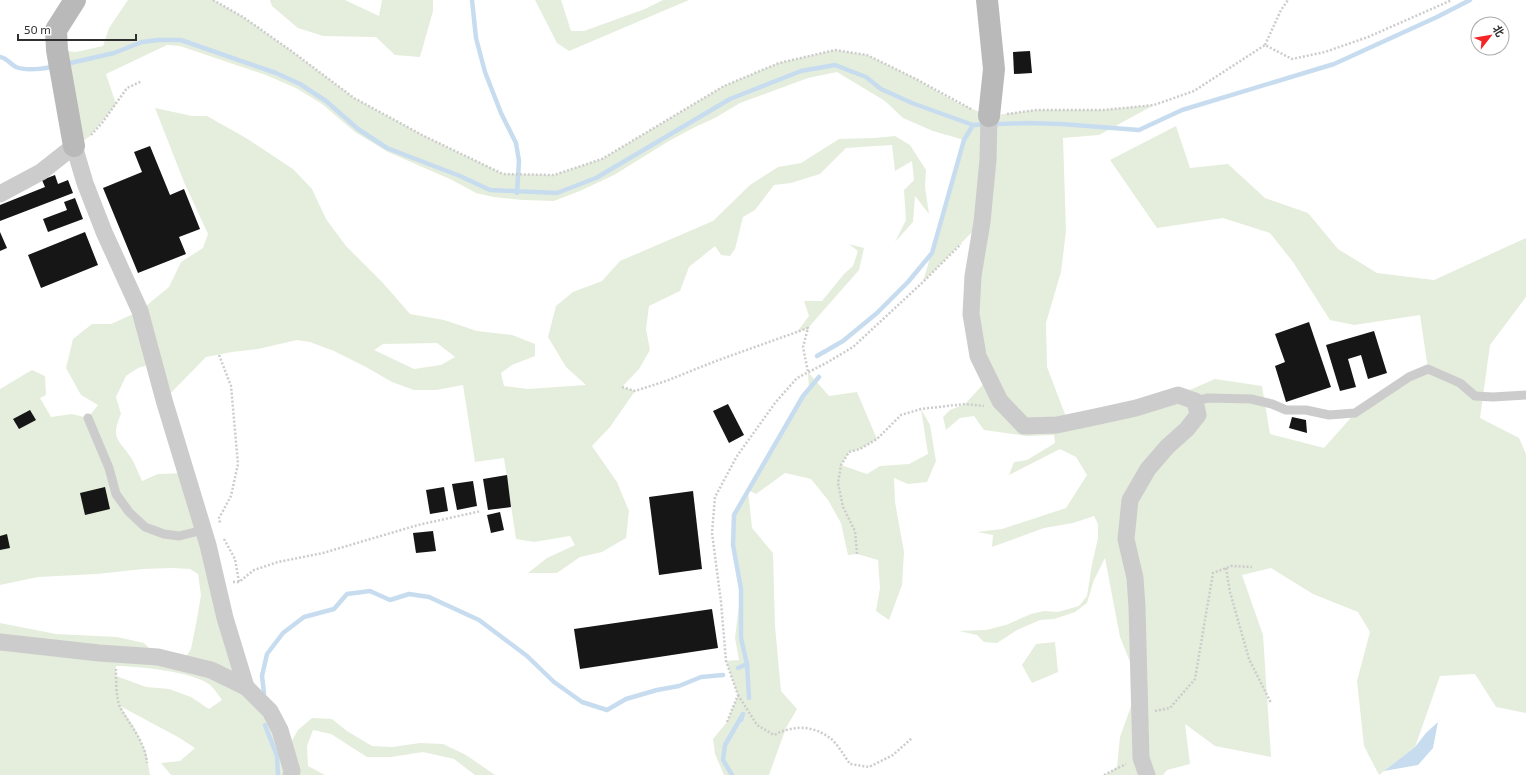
<svg xmlns="http://www.w3.org/2000/svg" width="1526" height="775" font-family="'Exo 2','Noto Sans SC',sans-serif">
	<rect width="100%" height="100%" fill="#fff"/>
	<!-- green -->
	<g fill="#e5eedc" fill-rule="evenodd">
		<polygon points="128,0 213,0 243,17 290,50 354,98 424,136 503,174 554,175 602,159 724,86 779,63 835,50 867,55 916,79 956,102 989,116 1036,110 1103,110 1154,105 1099,135 1063,138 1066,231 1061,272 1046,323 1047,367 1068,422 1178,395 1215,379 1262,386 1270,434 1324,448 1355,413 1428,369 1420,315 1354,325 1330,320 1293,262 1270,233 1223,218 1157,228 1110,160 1176,126 1190,168 1228,164 1265,198 1308,213 1338,249 1377,273 1434,280 1526,238 1526,297 1490,345 1480,418 1519,438 1526,454 1526,713 1496,707 1475,674 1440,676 1415,747 1379,775 1364,746 1357,681 1370,632 1358,612 1313,594 1271,568 1242,575 1263,635 1271,757 1215,746 1185,724 1190,764 1167,770 1163,775 1105,775 1117,767 1120,737 1139,684 1120,637 1105,558 1094,580 1087,603 1075,612 1054,619 1040,620 1017,630 997,643 984,642 977,635 959,631 986,630 1006,625 1031,614 1044,611 1058,612 1079,606 1087,596 1092,564 1098,538 1098,524 1094,516 1073,523 1044,528 992,547 993,535 977,532 1002,529 1066,508 1087,475 1076,457 1060,449 1009,475 1014,462 1027,460 1055,443 1054,435 1027,436 984,430 974,416 960,418 946,430 943,417 950,410 965,404 989,378 978,356 981,223 923,282 964,140 933,131 903,118 885,101 837,72 808,78 740,103 715,118 695,127 669,141 614,175 580,191 554,201 523,200 494,197 476,193 452,180 388,152 355,132 322,104 296,88 266,75 180,46 167,45 106,74 116,104 89,137 74,146 57,50 76,52 103,46 109,28"/>
		<polygon points="270,0 345,0 379,16 382,0 433,0 433,11 420,57 395,55 376,37 323,36 298,28 272,6"/>
		<polygon points="535,0 561,0 571,31 584,31 645,9 663,0 689,0 569,51 557,43"/>
		<path d="M155 108 192 116H207L246 138 293 169 312 189 326 219 346 246 383 283 410 314 444 320 477 331 512 335 535 344V356L512 365 501 373 504 386 528 389 586 385 566 367 548 337 556 306 573 292 602 281 620 261 713 221 750 185 778 167 801 163 839 139 874 138 895 136 910 145 926 170 925 187 929 214 915 196 913 222 895 242 906 220 904 190 914 180 912 161 895 171 892 145 846 148 820 174 791 183 774 185 755 210 743 217 735 249 730 256 721 255 715 246 689 267 680 291 649 306 646 329 650 350 639 369 622 387 635 391 610 427 592 446 617 482 629 511 626 538 602 552 580 557 557 573H528L547 558 575 545 570 536 534 542 516 539 504 458 475 462 463 385 436 390H414L392 382 366 367 334 351 310 342 297 340 258 349 232 352 206 357 164 400 154 363 138 368 126 376 116 397 121 414C109 441 121 440 133 461 136 467 139 474 142 481L158 474 185 473 246 687 286 751 298 730 312 718 332 719 347 731 372 746 392 747 420 743 443 744 466 755 495 775H475L454 759 423 752 391 757H367L331 734 313 730 307 746 308 766 325 775H171L161 763 180 761 195 748 178 737 120 706 134 727 146 752 150 775H0V623L56 634 117 637 144 643 158 657 182 663 191 649 197 619 201 595 198 574 190 569 172 568 143 569 97 574 38 577 0 585V389L32 370 45 376 46 395 40 398 51 417 72 414 88 418 98 405 81 395 66 368 73 339 92 324H111L140 311 169 287 181 262 203 248 208 234 184 182ZM437 343 455 357 441 365 414 369 374 350 383 344ZM116 666C137 666 195 672 210 685 215 689 218 695 222 700L209 709 191 697 169 689 146 687 116 676Z"/>
		<polygon points="849,244 864,248 859,270 808,328 797,332 809,316 804,301 822,301 844,274 853,266 858,251"/>
		<polygon points="808,372 829,396 857,392 877,439 860,449 849,452 841,465 867,474 880,466 909,464 928,454 921,409 930,425 936,461 927,482 908,484 894,478 895,502 904,552 902,585 889,620 876,611 880,588 878,560 857,554 848,555 841,523 828,500 811,479 785,473 756,494 748,490 752,528 773,553 775,626 781,691 797,709 786,728 769,775 724,775 715,754 713,739 727,722 738,695 726,661 739,660 735,638 741,589 733,545 734,515 788,421 803,396 809,388"/>
		<polygon points="1055,642 1058,672 1032,683 1022,665 1036,644"/>
	</g>
	<!-- water -->
	<polygon fill="#c7ddef" points="1438,722 1433,748 1418,765 1384,771 1415,747 1426,733"/>
	<g fill="none" stroke-linecap="round" stroke-linejoin="round">
		<!-- stream -->
		<g stroke="#c7ddef" stroke-width="4.5">
			<polyline points="472,0 476,38 485,72 501,113 516,143 519,161 517,193"/>
			<path d="M0 57C7 58 10 64 16 67 25 71 45 69 55 66"/>
			<polyline points="66,64 114,53 142,42 158,40 181,40 276,73 300,84 326,101 358,129 387,148 460,176 490,190 557,193 596,178 730,99 801,71 835,65 866,77 881,89 912,103 973,125 1027,123 1061,124 1139,130 1182,110 1334,64 1437,17 1470,0"/>
			<polyline points="817,356 843,341 877,313 908,282 932,253 964,140 973,125"/>
			<polyline points="738,668 747,664"/>
			<polyline points="264,693 262,676 267,654 283,633 304,617 334,609 347,594 370,591 390,600 409,594 429,597 479,620 527,656 554,682 582,702 607,710 626,699 657,690 679,686 701,677 723,675"/>
			<polyline points="749,698 747,664 741,638 741,589 733,545 734,515 803,396 819,377"/>
			<polyline points="265,725 277,756 278,775"/>
			<polyline points="732,775 723,760 725,745 743,714 741,720"/>
		</g>
	</g>
	<!-- building -->
	<g fill="#161616">
		<polygon points="1030,51 1032,73 1014,74 1013,52"/>
		<polygon points="150,146 170,195 184,189 200,229 179,237 186,254 138,273 103,188 142,172 134,152"/>
		<polygon points="55,175 58,184 68,180 73,193 0,221 0,205 45,187 42,180"/>
		<polygon points="75,198 83,219 48,232 43,219 67,210 64,202"/>
		<polygon points="0,232 7,248 0,251"/>
		<polygon points="85,232 98,265 41,288 28,255"/>
		<polygon points="1309,322 1331,387 1286,402 1275,366 1285,362 1275,334"/>
		<polygon points="1374,331 1387,373 1368,379 1361,355 1348,359 1356,387 1340,391 1326,345"/>
		<polygon points="728,404 744,435 729,443 713,411"/>
		<polygon points="30,410 36,420 19,429 13,419"/>
		<polygon points="1292,417 1306,420 1307,433 1289,428"/>
		<polygon points="507,475 511,507 488,510 483,479"/>
		<polygon points="473,481 477,506 457,510 452,484"/>
		<polygon points="105,487 110,509 85,515 80,493"/>
		<polygon points="444,487 448,511 430,514 426,490"/>
		<polygon points="693,491 702,569 659,575 649,497"/>
		<polygon points="500,512 504,530 491,533 487,515"/>
		<polygon points="433,531 436,551 416,553 413,533"/>
		<polygon points="7,534 10,548 0,550 0,536"/>
		<polygon points="712,609 718,648 580,669 574,629"/>
	</g>
	<g fill="none" stroke-linecap="round" stroke-linejoin="round">
		<!-- path -->
		<g stroke="#ccc" stroke-width="2.5" stroke-dasharray="2 2" stroke-linecap="butt">
			<polyline points="213,0 243,17 290,50 354,98 424,136 503,174 554,175 602,159 724,86 779,63 835,50 867,55 916,79 971,109"/>
			<polyline points="1265,45 1281,10 1288,0"/>
			<polyline points="1007,114 1036,110 1103,110 1154,105 1194,91 1265,45 1292,59 1325,52 1368,37 1452,0"/>
			<polyline points="91,135 102,123 127,88 142,81"/>
			<polyline points="219,355 231,386 238,464 231,496 219,518 220,523"/>
			<polyline points="622,387 635,391 666,381 716,361 808,328 803,347 808,372"/>
			<polyline points="224,539 235,559 239,582"/>
			<polyline points="857,554 855,531 843,507 838,483 841,465 849,452 860,449 877,439 901,415 921,409 965,404 984,406"/>
			<polyline points="1226,568 1230,592 1249,659 1271,703"/>
			<polyline points="233,582 239,582 254,570 278,562 323,553 418,525 481,511"/>
			<path d="M116 669C116 679 116 698 120 707 130 726 145 741 147 763"/>
			<path d="M738 695 757 725 774 735C794 725 812 725 830 738 838 744 844 756 850 764L869 767 893 755 912 738"/>
			<polyline points="1155,711 1170,708 1195,679 1213,573 1231,566 1252,567"/>
			<polyline points="727,722 738,695 726,661 721,602 712,533 715,497 737,456 775,403 797,378 828,362 853,347 923,282 961,244"/>
			<polyline points="1104,775 1126,764"/>
		</g>
		<!-- lane -->
		<g stroke="#ccc" stroke-width="9">
			<polyline points="1195,401 1208,398 1251,399 1272,404 1286,410 1306,410 1329,415 1355,413 1409,377 1428,369 1460,383 1475,396 1493,397 1526,395"/>
			<polyline points="88,418 109,468 116,494 129,512 145,527 164,534 179,536 203,530"/>
		</g>
		<!-- street -->
		<g stroke="#ccc" stroke-width="17">
			<polyline points="989,116 988,160 982,222 973,276 971,314 978,356 1000,401 1024,426 1057,425 1095,417 1136,408 1178,395 1195,401 1198,415 1187,429 1167,447 1148,469 1130,500 1126,539 1135,578 1137,607 1141,758 1147,775"/>
			<polyline points="0,194 41,172 74,146 85,183 104,232 140,311 164,400 208,545 225,618 246,687"/>
			<polyline points="0,642 99,653 158,657 211,670 246,687 270,711 280,730 292,771 291,775"/>
		</g>
		<!-- secondary -->
		<g stroke="#b9b9b9" stroke-width="22">
			<polyline points="987,0 994,69 989,116"/>
			<polyline points="74,146 57,50 56,30 75,0"/>
		</g>
	</g>
	<!-- north arrow -->
	<g transform="translate(1490 36) rotate(59)"><circle r="19" fill="#ffffff" stroke="#acacac"/>
	<path d="M0-3L7 15L0 10L-7 15Z" fill="#f42427"/>
	<text y="-6" font-size="11" font-weight="bold" text-anchor="middle" fill="#2f2f2f">北</text>
	</g>
	<!-- scale -->
	<path d="M18 34v6h118v-6" fill="none" stroke="#2f2f2f" stroke-width="2"/>
	<text x="24" y="34" font-size="12" fill="#2f2f2f" stroke="#ffffff" stroke-width="3" paint-order="stroke">50 m</text>
</svg>
